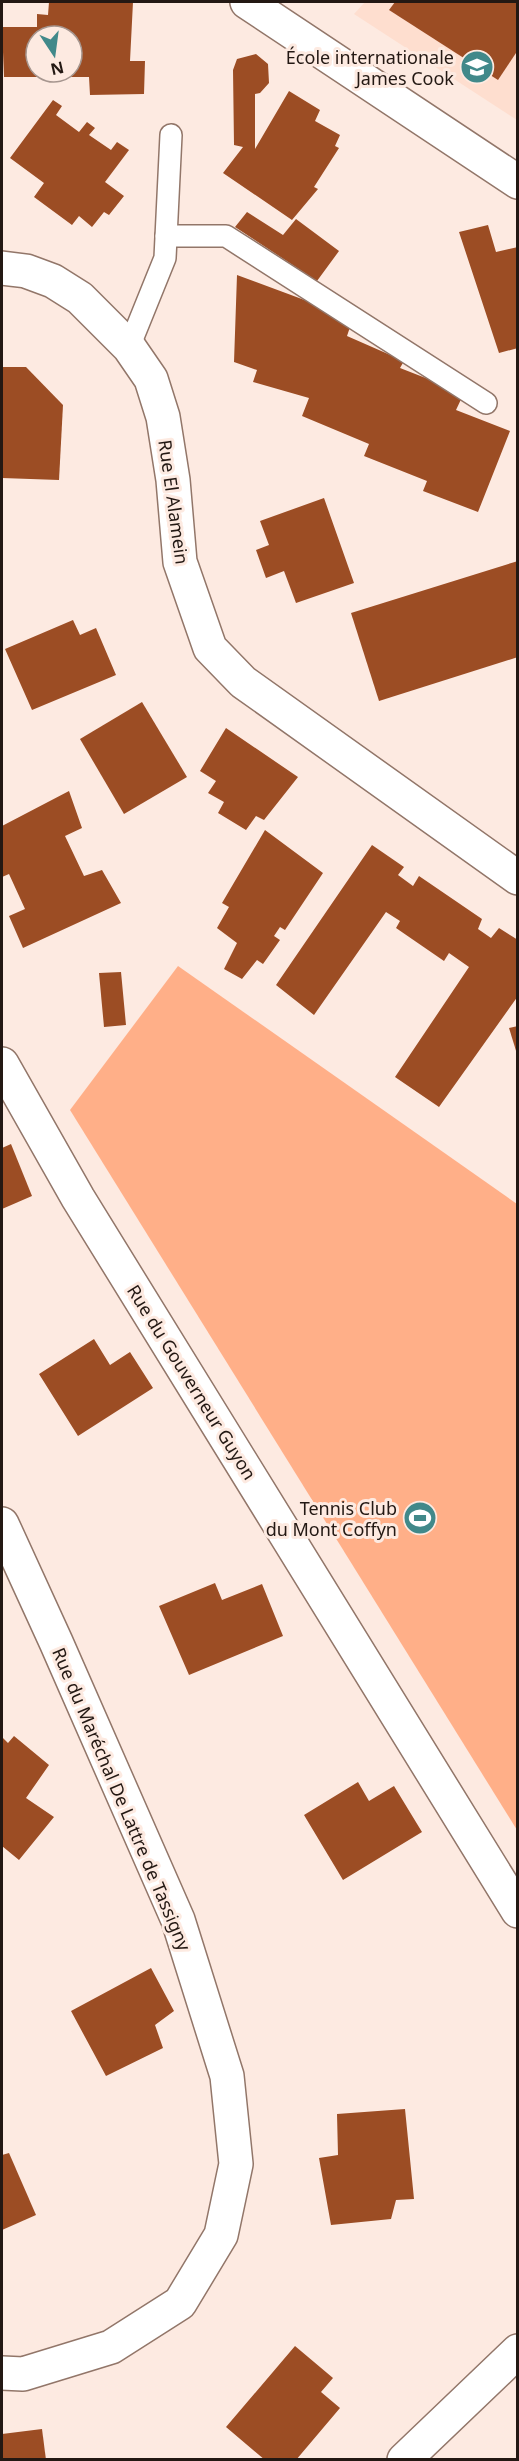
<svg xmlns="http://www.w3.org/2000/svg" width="519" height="2461" font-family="'Noto Sans',sans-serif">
	<rect width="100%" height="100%" fill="#fdeae1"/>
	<!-- built -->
	<polygon fill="#fedecf" points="365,2 517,2 517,120 354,14"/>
	<!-- garden -->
	<polygon fill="#ffaf88" points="178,966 517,1204 517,1830 70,1110"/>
	<!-- building -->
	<g fill="#9c4d24" fill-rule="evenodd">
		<path d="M49 2H133L130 61H145L144 94 90 95 89 77H4L2 27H37V14L48 15ZM36 36H72V72H36Z"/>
		<polygon points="395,2 518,2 518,50 498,80 389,10"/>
		<polygon points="256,54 268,64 269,83 260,93 255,94 255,149 289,91 320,110 315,121 340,135 335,146 339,148 314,187 318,189 292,220 223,173 243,147 234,145 233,70 237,59"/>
		<polygon points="53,100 62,106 56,115 79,132 87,122 95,128 89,135 111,150 117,142 129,150 105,182 124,196 109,215 104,212 92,227 79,216 72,225 34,197 44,183 10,158"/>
		<polygon points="247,212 283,235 296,219 339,251 317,281 235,227"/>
		<polygon points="488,225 496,252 518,247 518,348 499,353 459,232"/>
		<polygon points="237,275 353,318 347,336 404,361 400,368 464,393 456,410 510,431 478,512 423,491 427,481 364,456 369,444 302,416 309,398 253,382 257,370 234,362"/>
		<polygon points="2,367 26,367 63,405 59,480 2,478"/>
		<polygon points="324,498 354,583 296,603 284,571 266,578 256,550 269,545 260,521"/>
		<polygon points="518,561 518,657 379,701 351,613"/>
		<polygon points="73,620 80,635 96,628 116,675 32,710 5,649"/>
		<polygon points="142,702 187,777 124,814 80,739"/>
		<polygon points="226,728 298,777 264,820 256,816 246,830 218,813 224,802 208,793 216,781 200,771"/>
		<polygon points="69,791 82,828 65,836 84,876 102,870 121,903 23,948 9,916 25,909 9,874 2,877 2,826"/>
		<polygon points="265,830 323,873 285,930 280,927 274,936 280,940 263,964 257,960 242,979 224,969 237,943 217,928 229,907 222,903"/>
		<polygon points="372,845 404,867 398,875 413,886 419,876 482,919 478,929 491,938 499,928 518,940 518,996 439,1107 395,1077 469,967 449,953 444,961 396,928 400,921 386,912 314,1015 276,985"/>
		<polygon points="121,972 126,1025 104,1027 99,973"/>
		<polygon points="518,1026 518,1054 517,1054 509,1028"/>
		<polygon points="11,1144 32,1196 2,1209 2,1148"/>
		<polygon points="94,1339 110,1365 130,1352 153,1388 78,1436 39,1374"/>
		<polygon points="215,1583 222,1600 262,1584 283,1636 189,1675 159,1606"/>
		<polygon points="14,1736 49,1765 26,1798 54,1817 19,1860 2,1846 2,1737 8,1743"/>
		<polygon points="358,1782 369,1801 394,1786 422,1832 343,1880 304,1815"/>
		<polygon points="151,1968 174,2011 155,2025 163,2048 106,2076 71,2011"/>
		<polygon points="405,2109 414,2199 396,2200 391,2219 331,2225 319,2158 338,2155 337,2114"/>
		<polygon points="9,2153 36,2215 2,2230 2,2155"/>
		<polygon points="295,2346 333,2378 321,2392 340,2408 296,2460 265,2460 226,2427"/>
		<polygon points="42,2429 46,2460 2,2460 2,2434"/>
	</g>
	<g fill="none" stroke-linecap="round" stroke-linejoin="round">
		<!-- lane casing -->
		<g stroke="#927669" stroke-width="24">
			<g id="lane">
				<polyline points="166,236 226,236 486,403"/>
				<polyline points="129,347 165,258 171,135"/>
			</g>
		</g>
		<!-- street casing -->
		<g stroke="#927669" stroke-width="36">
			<g id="street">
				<polyline points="247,2 518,182"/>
				<polyline points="2,1064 78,1198 518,1911"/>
				<polyline points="2,1524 56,1642 178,1920 227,2076 236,2164 221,2235 180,2303 111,2347 23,2374 2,2373"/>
				<polyline points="404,2460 518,2351"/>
			</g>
		</g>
		<!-- secondary casing -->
		<g stroke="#927669" stroke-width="36">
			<polyline id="secondary" points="2,268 26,271 53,281 80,298 129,347 151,379 163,417 173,480 180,562 210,648 243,682 518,878"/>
		</g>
		<!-- lane -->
		<use href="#lane" stroke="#fff" stroke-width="21"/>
		<!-- street -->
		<use href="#street" stroke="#fff" stroke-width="33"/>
		<!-- secondary -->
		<use href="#secondary" stroke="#fff" stroke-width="33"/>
	</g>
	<!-- icons -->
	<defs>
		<g id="school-disc" transform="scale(1.725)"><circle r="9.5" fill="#41898a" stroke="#fdeae1"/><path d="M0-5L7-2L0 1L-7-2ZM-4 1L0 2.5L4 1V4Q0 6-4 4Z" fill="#fff"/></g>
		<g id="stadium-disc" transform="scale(1.725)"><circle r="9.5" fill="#41898a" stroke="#fdeae1"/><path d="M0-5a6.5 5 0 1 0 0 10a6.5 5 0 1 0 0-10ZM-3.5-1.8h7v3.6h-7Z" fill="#fff"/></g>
	</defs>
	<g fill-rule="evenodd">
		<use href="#school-disc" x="477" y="67"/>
		<use href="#stadium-disc" x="420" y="1518"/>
	</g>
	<g text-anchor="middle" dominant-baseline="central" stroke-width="6" stroke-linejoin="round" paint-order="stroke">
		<!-- poi labels -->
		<g font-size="18" fill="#231813" stroke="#fdeae1" text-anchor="end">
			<text x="454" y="57">École internationale<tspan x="454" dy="21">James Cook</tspan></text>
			<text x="397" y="1508">Tennis Club<tspan x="397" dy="21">du Mont Coffyn</tspan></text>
		</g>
		<!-- street labels -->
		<g font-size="18" fill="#231813" stroke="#fdeae1">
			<text transform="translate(174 502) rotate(82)">Rue El Alamein</text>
			<text transform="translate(192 1382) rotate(58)">Rue du Gouverneur Guyon</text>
			<text transform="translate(122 1799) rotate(67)">Rue du Maréchal De Lattre de Tassigny</text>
		</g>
	</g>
	<!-- border -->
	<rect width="519" height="2461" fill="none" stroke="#231813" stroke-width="6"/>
	<!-- north arrow -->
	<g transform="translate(54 54) rotate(167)"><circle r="28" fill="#fdeae1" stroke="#a6968f" stroke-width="1.5"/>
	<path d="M0-4.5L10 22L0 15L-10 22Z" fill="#41898a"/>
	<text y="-9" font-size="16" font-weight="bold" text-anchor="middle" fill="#231813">N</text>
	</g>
</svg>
